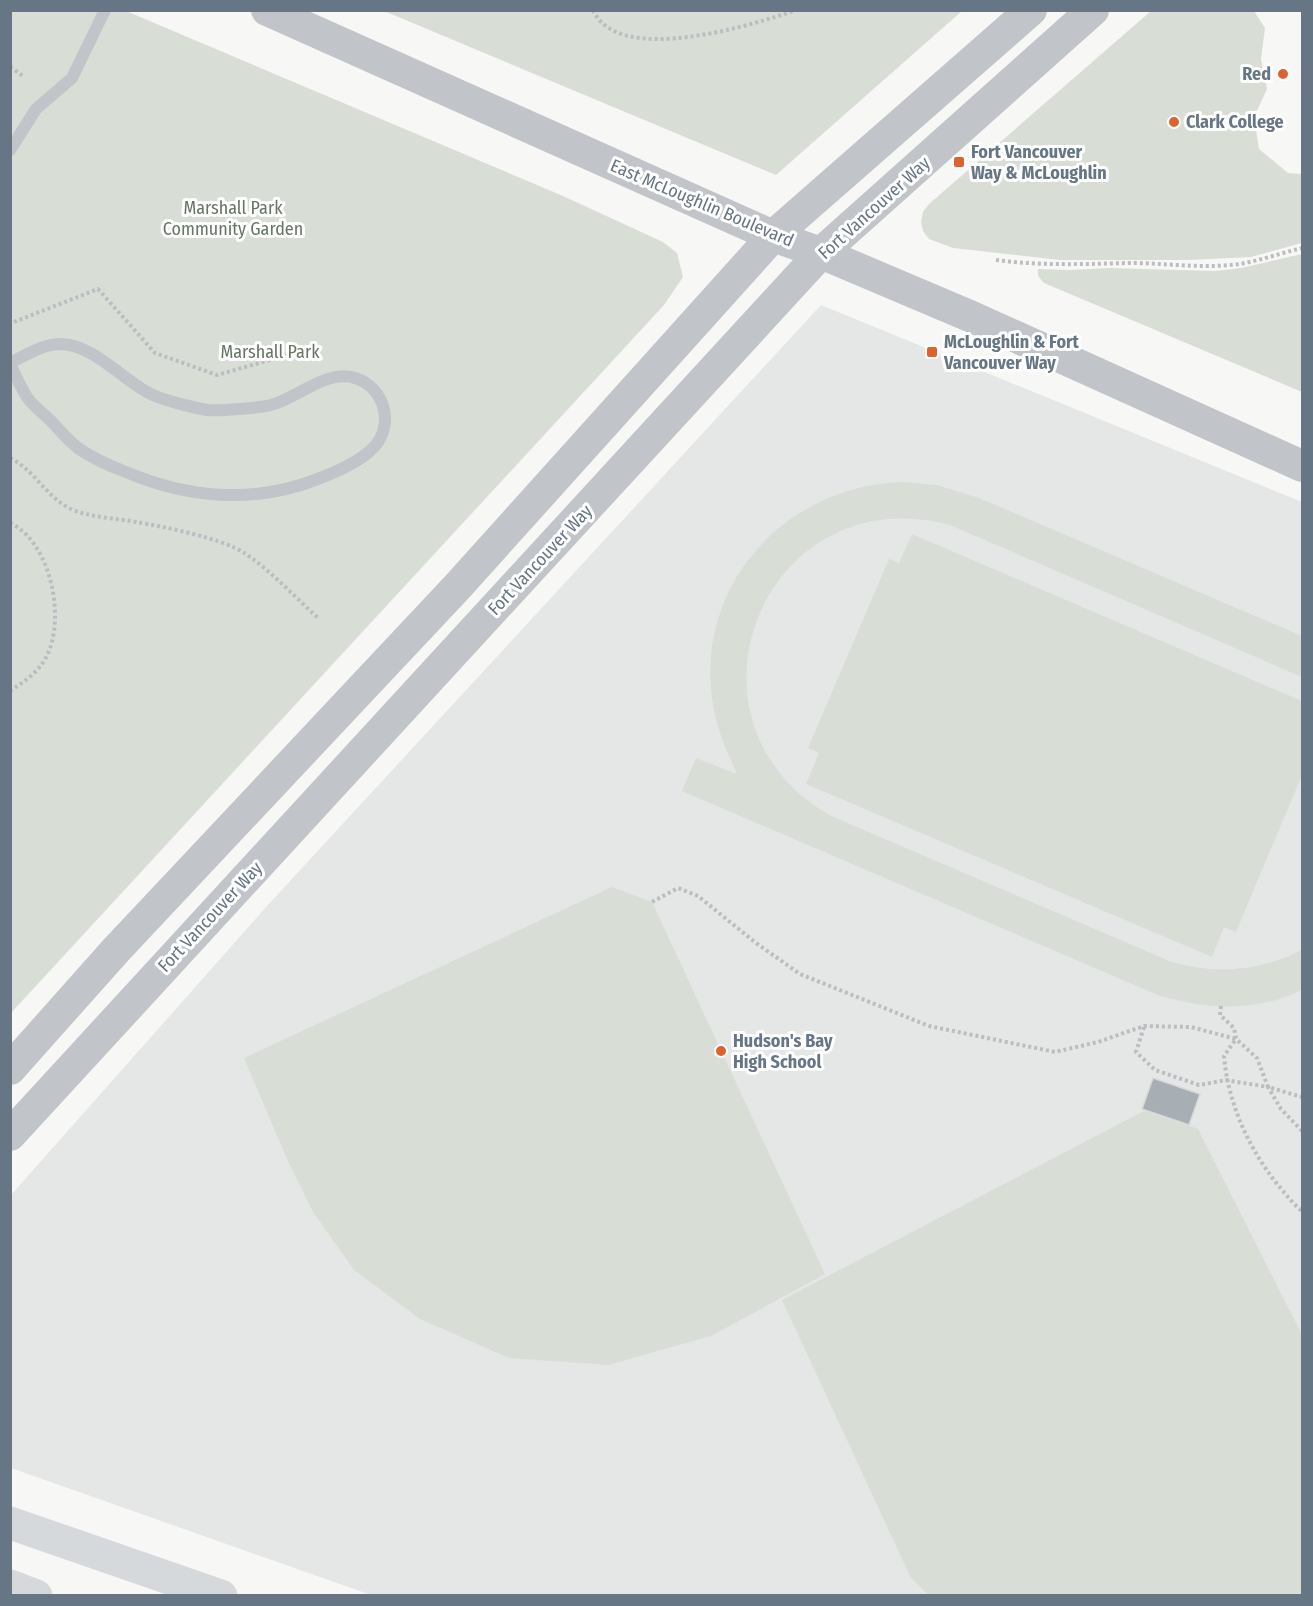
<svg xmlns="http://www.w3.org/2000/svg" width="1313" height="1606" font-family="'Fira Sans Condensed',sans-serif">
	<rect width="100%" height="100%" fill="#f7f7f5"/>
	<!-- built -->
	<polygon fill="#e5e6e6" points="821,305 1302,502 1302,1595 371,1595 11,1468 11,1195 267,906"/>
	<!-- green -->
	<g fill="#d8ded6">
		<polygon points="11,11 126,11 563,196 663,242 677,253 683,277 664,305 11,1013"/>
		<polygon points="384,11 962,11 776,175"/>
		<polygon points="1151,11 1254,11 1265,28 1261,59 1267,89 1254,117 1259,149 1288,173 1302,174 1302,243 1251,257 1189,260 1060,260 953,248 929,239 923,231 921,222 923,212 929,204"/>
		<path d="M1302 254V392L1044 283C1039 278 1037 276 1038 269L1068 270 1109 268 1215 271 1241 268Z"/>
		<path d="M903 482 937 485 979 498 1302 636V677L950 525C766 476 665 718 829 815L1172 962C1217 975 1260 971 1302 950V990C1258 1012 1205 1010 1158 995L682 791 696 758 737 774C724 746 713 719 711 688 702 574 793 485 903 482Z"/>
		<polygon points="912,534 1302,701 1302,775 1236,932 1224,927 1212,957 806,784 819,753 808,748 889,559 899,563"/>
		<polygon points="612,887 652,902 825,1274 711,1336 608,1365 509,1358 420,1319 354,1270 313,1212 287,1159 244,1058"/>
		<polygon points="1144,1111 1198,1129 1302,1335 1302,1595 928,1595 910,1576 782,1300"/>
	</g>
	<!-- building -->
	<polygon fill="#a7afb5" stroke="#d9d9d7" stroke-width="1.5" points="1153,1078 1200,1094 1189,1125 1142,1109"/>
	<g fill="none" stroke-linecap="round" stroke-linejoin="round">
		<!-- path -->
		<g stroke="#bbbdc0" stroke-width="4" stroke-dasharray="3 3" stroke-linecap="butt">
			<path d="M593 10C618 67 753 25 796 10"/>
			<polyline points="10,67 23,76"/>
			<path d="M996 260C1041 266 1085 264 1129 263 1166 263 1203 269 1240 264 1261 260 1282 253 1302 248"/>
			<polyline points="14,322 98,289 155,353 217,375 309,349"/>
			<path d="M10 458C35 470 47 499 73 510 94 518 115 518 136 522 165 527 222 538 246 554 272 572 295 597 318 618"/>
			<path d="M10 523C52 542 69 626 42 664 34 675 22 683 10 691"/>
			<polyline points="10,783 10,797"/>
			<path d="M652 902 678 888 698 896 756 943 800 974 929 1026 1055 1052 1098 1042 1144 1026 1191 1027 1236 1039 1224 1056C1228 1105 1251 1154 1283 1191 1289 1198 1295 1206 1302 1211"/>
			<polyline points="1221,1006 1220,1015 1234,1028 1236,1039 1257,1058 1268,1087 1302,1097"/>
			<polyline points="1144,1027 1136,1052 1155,1070 1199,1085 1226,1080 1268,1087 1281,1109 1302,1131"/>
		</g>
		<!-- service -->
		<g stroke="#c1c4c8" stroke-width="12">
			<polyline points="10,150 36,109 72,78 105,10"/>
			<path d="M10 363C26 355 43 344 61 344 93 345 120 377 147 392 158 399 194 408 208 410 219 411 259 408 271 405 298 398 326 369 355 378 387 388 395 429 371 450 356 464 334 473 315 480 253 504 187 498 126 472 110 466 92 458 78 448 69 441 60 431 52 422 44 414 33 406 27 397 20 387 16 375 10 364"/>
		</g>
		<!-- tertiary -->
		<g stroke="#c1c4c8" stroke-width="32">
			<polyline points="267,10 773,236 821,253 972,317 1302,466"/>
			<polyline points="10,1069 116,950 458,586 773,236 1031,10"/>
			<polyline points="10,1135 821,253 1093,10"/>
		</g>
		<!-- secondary -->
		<g stroke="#d5d9dc" stroke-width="33">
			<polyline points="10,1523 221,1596"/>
			<polyline points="10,1586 36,1596"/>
		</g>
	</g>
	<!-- markers -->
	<g fill="#dc622f" stroke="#fff" stroke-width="2">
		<circle cx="1283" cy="74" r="6"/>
		<circle cx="1174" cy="122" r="6"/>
		<rect x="953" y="156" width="12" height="12" rx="3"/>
		<rect x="926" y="346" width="12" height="12" rx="3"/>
		<circle cx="721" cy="1051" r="6"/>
	</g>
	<g text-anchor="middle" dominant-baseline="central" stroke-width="6" stroke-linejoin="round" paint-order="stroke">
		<!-- poi labels -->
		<g font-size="18" font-weight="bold" fill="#677684" stroke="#fff" text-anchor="start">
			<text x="1271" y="74" text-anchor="end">Red</text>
			<text x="1186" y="122">Clark College</text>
			<text x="971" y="152">Fort Vancouver<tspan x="971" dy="21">Way &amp; McLoughlin</tspan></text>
			<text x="944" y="342">McLoughlin &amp; Fort<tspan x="944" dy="21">Vancouver Way</tspan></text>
			<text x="733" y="1041">Hudson's Bay<tspan x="733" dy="21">High School</tspan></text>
		</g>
		<!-- street labels -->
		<g font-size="18" fill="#677684" stroke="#fff">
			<text transform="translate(702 203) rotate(23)">East McLoughlin Boulevard</text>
			<text transform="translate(874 208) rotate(-42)">Fort Vancouver Way</text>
			<text transform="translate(540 560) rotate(-47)">Fort Vancouver Way</text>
			<text transform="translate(210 917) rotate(-47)">Fort Vancouver Way</text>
		</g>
		<!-- park labels -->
		<g font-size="18" fill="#657762" stroke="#fff">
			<text x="233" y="208">Marshall Park<tspan x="233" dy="21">Community Garden</tspan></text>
			<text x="270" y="352">Marshall Park</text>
		</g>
	</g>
	<!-- border -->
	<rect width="1313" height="1606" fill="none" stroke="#677684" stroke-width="24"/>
</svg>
